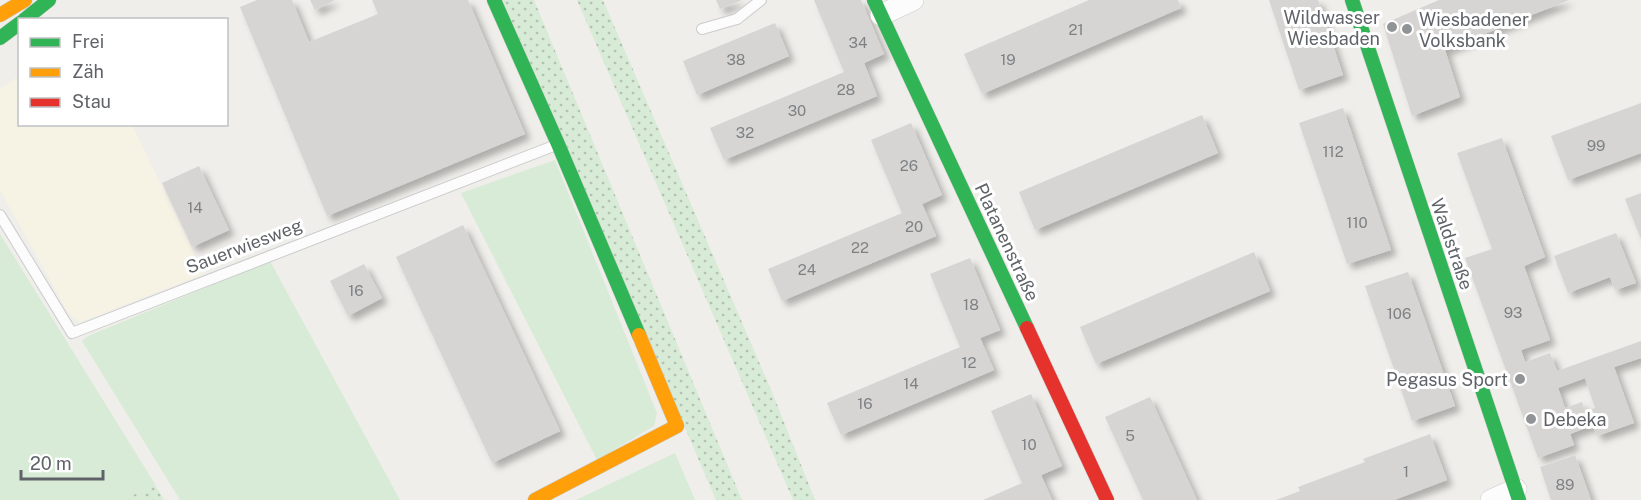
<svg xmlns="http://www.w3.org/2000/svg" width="1641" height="500" font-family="'Public Sans',sans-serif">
	<defs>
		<pattern id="grass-dots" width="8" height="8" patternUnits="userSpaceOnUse" patternTransform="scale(1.5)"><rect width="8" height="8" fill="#d8ebd6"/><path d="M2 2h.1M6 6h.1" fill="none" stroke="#b2c2b1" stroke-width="1.8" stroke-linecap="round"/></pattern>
		<filter id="shadow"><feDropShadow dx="5.5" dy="5.5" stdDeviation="3" flood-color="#0004"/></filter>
	</defs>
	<rect width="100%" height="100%" fill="#efeeea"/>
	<!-- commercial -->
	<polygon fill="#f7f3e4" points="19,76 20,124 132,125 204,274 80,322 69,314 0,190 0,89"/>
	<!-- grass -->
	<g fill="url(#grass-dots)">
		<polygon points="501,0 534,0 742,500 716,500"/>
		<polygon points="577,0 603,0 772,392 815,500 793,500"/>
		<polygon points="155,485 164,500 122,500"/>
	</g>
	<!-- green -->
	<g fill="#d8ebd6">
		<polygon points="555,160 657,413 654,426 597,460 461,193"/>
		<polygon points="0,234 155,484 155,485 122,500 0,500"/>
		<polygon points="270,261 400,500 180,500 82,341 88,336"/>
		<polygon points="675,453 695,500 576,500"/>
	</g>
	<!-- building -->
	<g fill="#d6d5d3" fill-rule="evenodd" filter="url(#shadow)">
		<polygon points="257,0 292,0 309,42 378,14 372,0 468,0 525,134 327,216 240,7"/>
		<polygon points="310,0 335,0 315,10"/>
		<polygon points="716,0 742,0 720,9"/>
		<polygon points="814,0 861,0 884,54 864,63 877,96 724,160 710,128 844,72"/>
		<polygon points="1089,0 1178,0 1181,8 982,94 964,54"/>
		<polygon points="1269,0 1318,0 1343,75 1299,90"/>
		<polygon points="1439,0 1569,0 1445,50 1460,97 1412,116 1383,24"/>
		<polygon points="775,23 789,56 697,95 683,61"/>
		<polygon points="1641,103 1641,153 1568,180 1551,136"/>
		<polygon points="1343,108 1391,250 1347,264 1299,123"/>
		<polygon points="1202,115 1218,153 1035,230 1019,192"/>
		<polygon points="911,123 942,195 922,204 936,236 782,301 768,269 902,213 871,140"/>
		<path d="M1502 138 1545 257 1524 266 1550 340 1521 350 1525 362 1550 353 1557 371 1641 341V358L1614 367 1634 423 1597 436 1593 425 1570 434 1574 445 1538 458 1465 258 1492 249 1457 153ZM1585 378 1595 408 1585 411 1582 402 1565 408 1558 388Z"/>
		<polygon points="199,166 229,230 192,247 162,183"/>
		<polygon points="1641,193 1641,239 1625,199"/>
		<polygon points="463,225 560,431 492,463 396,257"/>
		<polygon points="1616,233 1636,283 1615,290 1610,277 1568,293 1554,256"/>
		<polygon points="1254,252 1270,291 1096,364 1080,327"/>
		<polygon points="970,258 1000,330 980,338 994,370 841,435 827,403 960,347 930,274"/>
		<polygon points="364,264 382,298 348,316 330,281"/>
		<polygon points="1408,272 1455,406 1412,421 1365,286"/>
		<polygon points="1031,394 1062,466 1041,475 1052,500 983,500 1022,483 991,411"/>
		<polygon points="1150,397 1197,500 1143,500 1105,417"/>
		<polygon points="1430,434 1447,480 1394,500 1276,500 1300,491 1298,487 1365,462 1363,459"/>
		<polygon points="1575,455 1591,500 1551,500 1540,467"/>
	</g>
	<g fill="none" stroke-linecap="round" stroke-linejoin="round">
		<!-- lane casing -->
		<g stroke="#cbcccc" stroke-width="12">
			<g id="lane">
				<polyline points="702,29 737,19 761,0"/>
				<polyline points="0,215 72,333 556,145"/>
			</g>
		</g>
		<!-- street casing -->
		<g stroke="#cbcccc" stroke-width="22">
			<g id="street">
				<polyline points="881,15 913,0"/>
				<polyline points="1491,500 1516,489"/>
			</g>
		</g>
		<!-- fast casing -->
		<g stroke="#cacacb" stroke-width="15">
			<g id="fast">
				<polyline points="494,0 558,144 639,335"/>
				<polyline points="874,0 1027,328"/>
				<polyline points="1352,0 1519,500"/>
				<polyline points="24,20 49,0"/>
				<polyline points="0,38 20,23"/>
			</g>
		</g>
		<!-- slow casing -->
		<g stroke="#cacacb" stroke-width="15">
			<g id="slow">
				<polyline points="0,15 25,0"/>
				<polyline points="535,500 677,426 639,335"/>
			</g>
		</g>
		<!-- jam casing -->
		<g stroke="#cacacb" stroke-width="15">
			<polyline id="jam" points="1027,328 1107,500"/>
		</g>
		<!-- lane -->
		<use href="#lane" stroke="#fdfcfc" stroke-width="10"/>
		<!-- street -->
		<use href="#street" stroke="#fdfcfc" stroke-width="21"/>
		<!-- fast -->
		<use href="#fast" stroke="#30b455" stroke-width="14"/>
		<!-- slow -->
		<use href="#slow" stroke="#ff9f0a" stroke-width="14"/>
		<!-- jam -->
		<use href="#jam" stroke="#e5322d" stroke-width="14"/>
	</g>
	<!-- markers -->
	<g fill="#919496" stroke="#fff" stroke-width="2">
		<circle cx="1392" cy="27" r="6"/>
		<circle cx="1407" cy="29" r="6"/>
		<circle cx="1520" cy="379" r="6"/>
		<circle cx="1531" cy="419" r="6"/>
	</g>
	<g text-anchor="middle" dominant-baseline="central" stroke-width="6" stroke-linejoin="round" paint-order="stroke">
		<!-- number labels -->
		<g font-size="15" fill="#7e8184">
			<text x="1076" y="29">21</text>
			<text x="858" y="42">34</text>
			<text x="736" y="59">38</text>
			<text x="1008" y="59">19</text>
			<text x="846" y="89">28</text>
			<text x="797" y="110">30</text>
			<text x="745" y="132">32</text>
			<text x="1596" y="145">99</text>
			<text x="1333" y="151">112</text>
			<text x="909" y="165">26</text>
			<text x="195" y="207">14</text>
			<text x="1357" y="222">110</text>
			<text x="914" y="226">20</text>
			<text x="860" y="247">22</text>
			<text x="807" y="269">24</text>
			<text x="356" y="290">16</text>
			<text x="971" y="304">18</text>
			<text x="1513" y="312">93</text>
			<text x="1399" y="313">106</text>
			<text x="969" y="362">12</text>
			<text x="911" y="383">14</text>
			<text x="865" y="403">16</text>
			<text x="1130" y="435">5</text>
			<text x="1029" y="444">10</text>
			<text x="1406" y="471">1</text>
			<text x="1565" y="484">89</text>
		</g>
		<!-- poi labels -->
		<g font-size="18" fill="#5f6368" stroke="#fff" text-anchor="end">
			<text x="1380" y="17">Wildwasser<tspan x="1380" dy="21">Wiesbaden</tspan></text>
			<text x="1419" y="19" text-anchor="start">Wiesbadener<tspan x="1419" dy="21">Volksbank</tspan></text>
			<text x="1508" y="379">Pegasus Sport</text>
			<text x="1543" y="419" text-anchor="start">Debeka</text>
		</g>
		<!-- street labels -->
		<g font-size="18" fill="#5f6368" stroke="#fff">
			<text transform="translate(1007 242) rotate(65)">Platanenstraße</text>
			<text transform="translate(1452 244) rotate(71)">Waldstraße</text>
			<text transform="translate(244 246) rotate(-21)">Sauerwiesweg</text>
		</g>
	</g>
	<!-- legend -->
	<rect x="18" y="18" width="210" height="108" fill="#ffffff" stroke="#bfc1c3" stroke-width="1.5"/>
	<rect x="30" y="38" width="30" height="9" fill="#30b455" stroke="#bfc1c3" stroke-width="1.5"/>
	<text x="72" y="48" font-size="18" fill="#5f6368">Frei</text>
	<rect x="30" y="68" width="30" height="9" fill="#ff9f0a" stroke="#bfc1c3" stroke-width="1.5"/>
	<text x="72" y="78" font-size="18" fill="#5f6368">Zäh</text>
	<rect x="30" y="98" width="30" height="9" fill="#e5322d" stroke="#bfc1c3" stroke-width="1.5"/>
	<text x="72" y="108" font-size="18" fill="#5f6368">Stau</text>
	<!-- scale -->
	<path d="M21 470v9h82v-9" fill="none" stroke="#5f6368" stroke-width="3"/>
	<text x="30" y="470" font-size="18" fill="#5f6368" stroke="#ffffff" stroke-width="4.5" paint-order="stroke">20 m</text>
</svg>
